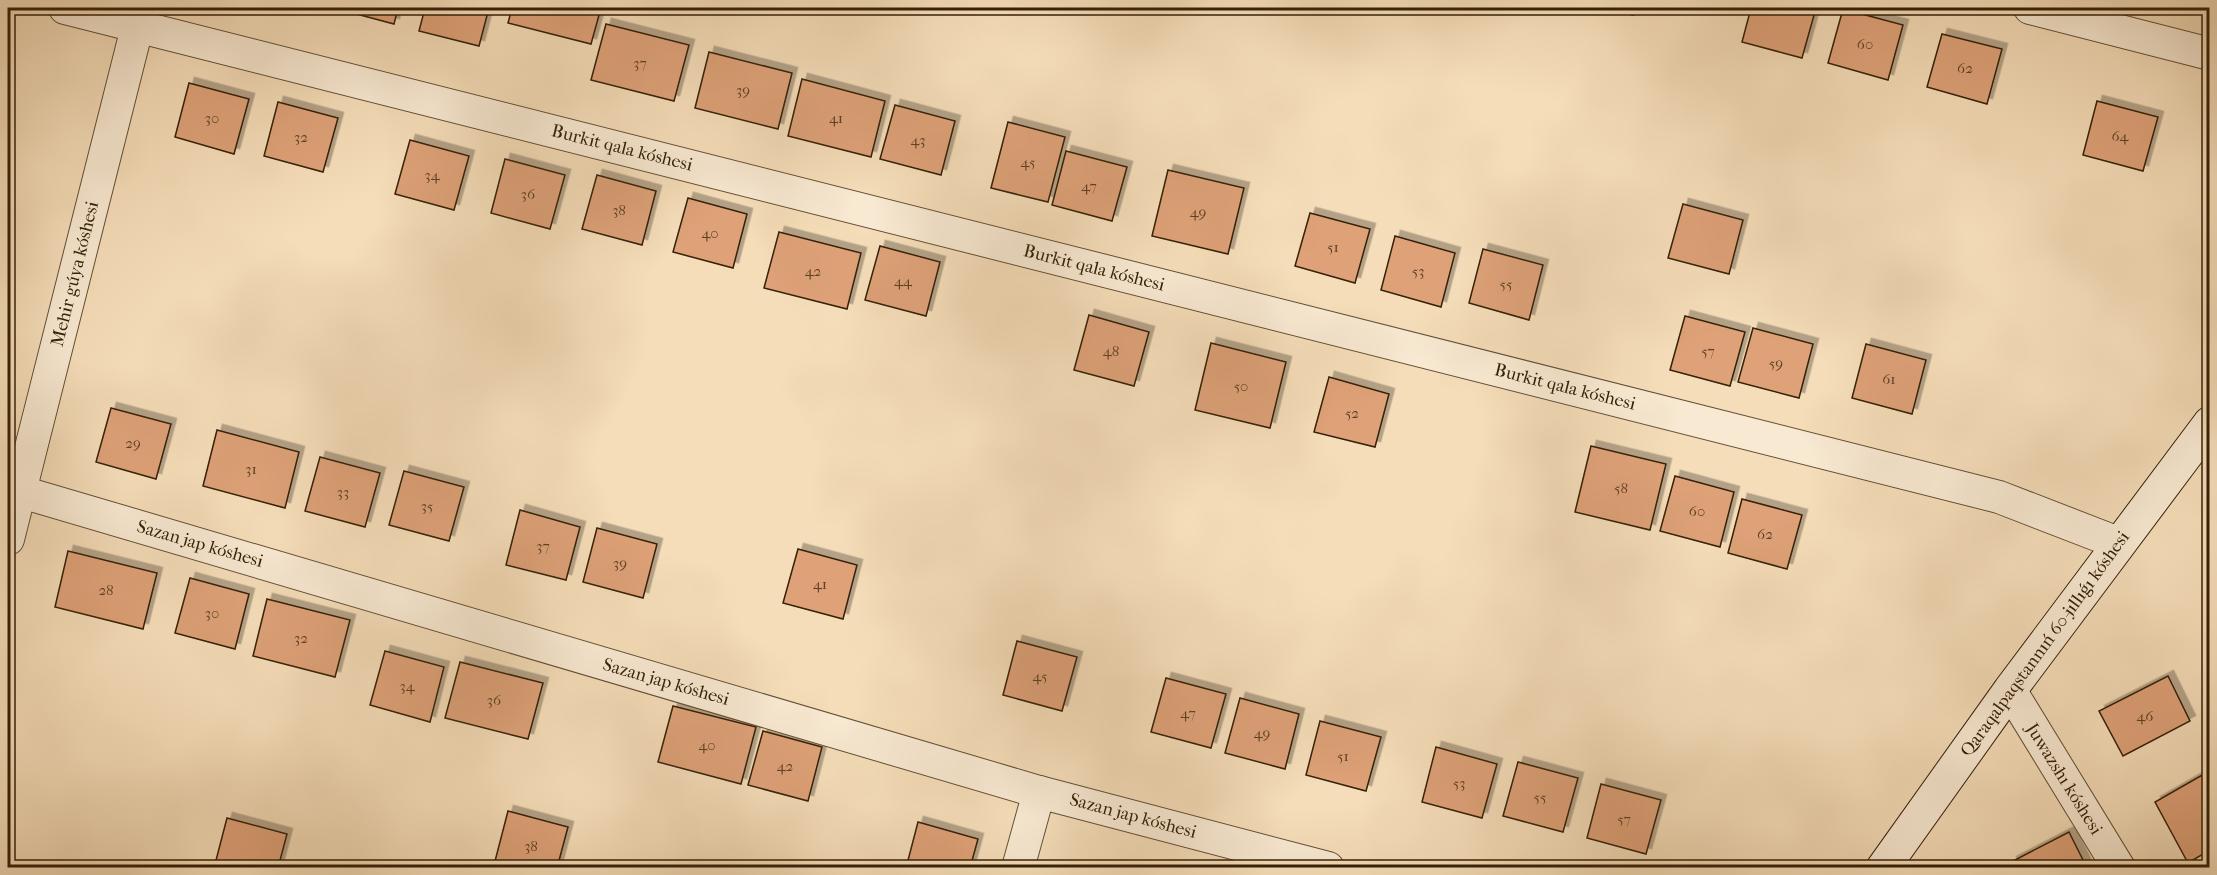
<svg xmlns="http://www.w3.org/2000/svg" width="2217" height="875" font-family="'IM FELL French Canon',serif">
	<defs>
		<filter id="shadow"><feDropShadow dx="5.5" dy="-5.5" stdDeviation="0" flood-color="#0004"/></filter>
	</defs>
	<rect width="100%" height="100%" fill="#f5ddb9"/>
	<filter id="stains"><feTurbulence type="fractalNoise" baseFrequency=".00333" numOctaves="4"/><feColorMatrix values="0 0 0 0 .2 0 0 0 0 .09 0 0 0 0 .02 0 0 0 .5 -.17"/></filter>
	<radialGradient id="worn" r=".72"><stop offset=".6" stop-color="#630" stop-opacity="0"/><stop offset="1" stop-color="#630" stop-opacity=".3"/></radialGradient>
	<!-- building -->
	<g fill="#dea178" stroke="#342007" stroke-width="1.5" filter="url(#shadow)">
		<polygon points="334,8 398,8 394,24"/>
		<polygon points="425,8 489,8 479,46 419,31"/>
		<polygon points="512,8 601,8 591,44 508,23"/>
		<polygon points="1605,8 1635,8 1633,15"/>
		<polygon points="1751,8 1816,8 1802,58 1742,42"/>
		<polygon points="1843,9 1903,25 1888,80 1828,63"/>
		<polygon points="606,24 689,45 674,101 591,80"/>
		<polygon points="1942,34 2002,49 1987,104 1927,87"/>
		<polygon points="709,52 792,73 778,129 695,108"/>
		<polygon points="802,79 885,101 871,157 788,136"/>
		<polygon points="189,83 249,99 234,154 175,137"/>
		<polygon points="2097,101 2158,117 2143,171 2083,155"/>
		<polygon points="278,102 338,118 323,172 264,156"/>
		<polygon points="895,105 955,121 941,175 880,159"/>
		<polygon points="1008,122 1065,137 1048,202 991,188"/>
		<polygon points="410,140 469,156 454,210 395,194"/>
		<polygon points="1066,151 1127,167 1112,221 1052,205"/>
		<polygon points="505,159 565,175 550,229 491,213"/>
		<polygon points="1168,170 1244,188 1228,254 1152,236"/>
		<polygon points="597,175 656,191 642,245 582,229"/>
		<polygon points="688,198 747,214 733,268 673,252"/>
		<polygon points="1683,204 1743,220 1729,274 1668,258"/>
		<polygon points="1310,213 1370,229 1355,283 1295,266"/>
		<polygon points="779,232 861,253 847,309 764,288"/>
		<polygon points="1395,236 1455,253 1441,307 1381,290"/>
		<polygon points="880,246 940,262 926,316 865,300"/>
		<polygon points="1483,249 1543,265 1529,320 1469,303"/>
		<polygon points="1089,315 1149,332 1134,386 1074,370"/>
		<polygon points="1685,316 1745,332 1730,386 1670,370"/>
		<polygon points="1753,328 1813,344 1799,398 1738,382"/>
		<polygon points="1211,343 1286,362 1270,428 1195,410"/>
		<polygon points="1866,344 1926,360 1912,414 1852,398"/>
		<polygon points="1329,377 1389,394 1375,447 1314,432"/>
		<polygon points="111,408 171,424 156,479 96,462"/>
		<polygon points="217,430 299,452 285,508 203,486"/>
		<polygon points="1591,446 1666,464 1650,530 1575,512"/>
		<polygon points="320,457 380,473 365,527 305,511"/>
		<polygon points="404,471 464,487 449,541 389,525"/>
		<polygon points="1675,476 1734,492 1720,547 1660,531"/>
		<polygon points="1742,499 1802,515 1787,569 1728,553"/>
		<polygon points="520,510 580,527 566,580 506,565"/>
		<polygon points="597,528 657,544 643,598 583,582"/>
		<polygon points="798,549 857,565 843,619 783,603"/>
		<polygon points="68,551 157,573 143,629 55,607"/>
		<polygon points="190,578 249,594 235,649 175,633"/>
		<polygon points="267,599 350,620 335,677 253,656"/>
		<polygon points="1017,641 1077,657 1062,711 1003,695"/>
		<polygon points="385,651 444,667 430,722 370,705"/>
		<polygon points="460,662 543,683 528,739 445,718"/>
		<polygon points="2168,676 2190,721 2123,756 2099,711"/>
		<polygon points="1166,678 1226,694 1211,748 1151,732"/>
		<polygon points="1240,698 1299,714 1285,769 1225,753"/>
		<polygon points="673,706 756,727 741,784 658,762"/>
		<polygon points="1320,721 1381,737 1366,791 1306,775"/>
		<polygon points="763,731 822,747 808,801 748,785"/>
		<polygon points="1436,747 1497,764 1482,818 1422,802"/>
		<polygon points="1518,762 1578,778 1563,832 1503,816"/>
		<polygon points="2204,774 2210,784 2210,850 2188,863 2155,802"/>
		<polygon points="1601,784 1661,800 1646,854 1587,838"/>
		<polygon points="508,811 568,827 557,868 504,868 494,865"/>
		<polygon points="227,818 287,834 278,868 214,868"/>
		<polygon points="918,822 978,839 970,868 906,868"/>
		<polygon points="2069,832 2087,868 2014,868 2011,862"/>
	</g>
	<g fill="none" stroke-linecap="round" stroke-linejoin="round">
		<!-- street casing -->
		<g stroke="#644f34" stroke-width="34">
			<g id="street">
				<polyline points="65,8 1999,497 2118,543"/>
				<polyline points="2030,8 2210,54"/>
				<polyline points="8,488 1039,792 1328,868"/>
				<polyline points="8,539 142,8"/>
				<polyline points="2010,690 2119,868"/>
				<polyline points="1018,868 1039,792"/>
			</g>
		</g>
		<!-- secondary casing -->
		<g stroke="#342007" stroke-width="35">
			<polyline id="secondary" points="1883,868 2010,690 2210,423"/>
		</g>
		<!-- street -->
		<use href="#street" stroke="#f8e9d2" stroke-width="32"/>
		<!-- secondary -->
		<use href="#secondary" stroke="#f8e9d2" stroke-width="33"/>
	</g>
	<g text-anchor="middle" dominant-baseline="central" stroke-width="4.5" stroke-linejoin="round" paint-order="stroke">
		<!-- number labels -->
		<g font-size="15" fill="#5e4023">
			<text x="1865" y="44">60</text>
			<text x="640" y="63">37</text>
			<text x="1965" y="68">62</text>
			<text x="743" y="90">39</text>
			<text x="212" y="118">30</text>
			<text x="836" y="118">41</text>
			<text x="2120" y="136">64</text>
			<text x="301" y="137">32</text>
			<text x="918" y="140">43</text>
			<text x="1028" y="162">45</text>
			<text x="432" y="175">34</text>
			<text x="1089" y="186">47</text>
			<text x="528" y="194">36</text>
			<text x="619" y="210">38</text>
			<text x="1198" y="212">49</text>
			<text x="710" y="233">40</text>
			<text x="1333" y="247">51</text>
			<text x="813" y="271">42</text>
			<text x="1418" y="271">53</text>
			<text x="903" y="281">44</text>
			<text x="1506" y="284">55</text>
			<text x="1111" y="351">48</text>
			<text x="1708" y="351">57</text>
			<text x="1776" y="363">59</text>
			<text x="1889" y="379">61</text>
			<text x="1241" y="386">50</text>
			<text x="1352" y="413">52</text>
			<text x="133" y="443">29</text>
			<text x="251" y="469">31</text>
			<text x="1621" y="488">58</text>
			<text x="343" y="492">33</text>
			<text x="427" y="506">35</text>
			<text x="1697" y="511">60</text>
			<text x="1765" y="534">62</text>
			<text x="543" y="546">37</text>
			<text x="620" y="563">39</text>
			<text x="820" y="584">41</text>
			<text x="106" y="590">28</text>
			<text x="212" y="613">30</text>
			<text x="301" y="638">32</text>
			<text x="1040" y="676">45</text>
			<text x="407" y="686">34</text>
			<text x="494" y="700">36</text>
			<text x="1188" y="713">47</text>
			<text x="2145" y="716">46</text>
			<text x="1262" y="733">49</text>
			<text x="707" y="745">40</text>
			<text x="1343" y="756">51</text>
			<text x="785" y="766">42</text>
			<text x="1459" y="783">53</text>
			<text x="1540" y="797">55</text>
			<text x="1624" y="819">57</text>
			<text x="531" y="846">38</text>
		</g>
		<!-- street labels -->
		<g font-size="18" fill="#342007" stroke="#f8e9d2">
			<text transform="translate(622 148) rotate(14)">Burkit qala kóshesi</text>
			<text transform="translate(1094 268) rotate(14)">Burkit qala kóshesi</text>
			<text transform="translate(75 274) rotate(-76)">Mehir gúyа kóshesi</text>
			<text transform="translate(1565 387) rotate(14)">Burkit qala kóshesi</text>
			<text transform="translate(200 544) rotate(16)">Sazan jap kóshesi</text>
			<text transform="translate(2045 644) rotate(-54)">Qaraqalpaqstannıń 60-jıllıǵı kóshesi</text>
			<text transform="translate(666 682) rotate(16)">Sazan jap kóshesi</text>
			<text transform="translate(2064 779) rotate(58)">Juwazshı kóshesi</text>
			<text transform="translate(1133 816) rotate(15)">Sazan jap kóshesi</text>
		</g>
	</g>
	<!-- margin -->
	<rect width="2217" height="875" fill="none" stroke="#f5ddb9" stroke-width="30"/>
	<rect x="9" y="9" width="2199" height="857" fill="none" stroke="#342007" stroke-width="3"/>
	<rect x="15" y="15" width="2187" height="845" fill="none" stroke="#342007" stroke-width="1.5"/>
	<rect width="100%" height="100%" filter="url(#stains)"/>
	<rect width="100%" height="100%" fill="url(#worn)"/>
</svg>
